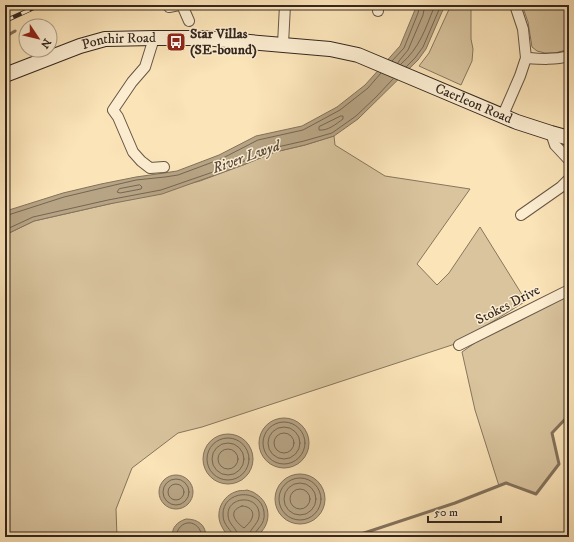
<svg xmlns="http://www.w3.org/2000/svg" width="574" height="542" font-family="'IM FELL DW Pica',serif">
	<rect width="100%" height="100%" fill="#fbe4b8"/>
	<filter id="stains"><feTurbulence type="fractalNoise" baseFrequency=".005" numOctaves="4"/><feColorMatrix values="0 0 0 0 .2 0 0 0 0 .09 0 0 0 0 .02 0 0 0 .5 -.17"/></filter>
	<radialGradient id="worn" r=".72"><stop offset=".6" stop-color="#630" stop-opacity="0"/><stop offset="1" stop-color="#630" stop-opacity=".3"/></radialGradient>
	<!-- green -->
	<g fill="#d9c49e" stroke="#86765e">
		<polygon points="451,5 473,5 471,7 471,39 473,49 472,61 461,85 419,66 429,53"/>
		<polygon points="522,5 569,5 569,48 566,50 555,53 545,53 537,51 532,47 528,22"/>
		<polygon points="334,136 335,145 385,176 470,189 417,264 437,285 449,273 480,227 526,301 458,343 202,427 178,433 132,468 116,509 117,537 5,537 5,235 34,221 109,204 200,181 243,165 275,152 305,145"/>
		<polygon points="569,295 569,415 552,433 559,464 536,494 506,483 499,486 475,410 462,352 479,340 521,320 535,312"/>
	</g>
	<!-- water -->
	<g fill="#b7a484" stroke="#83725c">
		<polygon points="417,5 445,5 426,49 418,60 358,119 334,136 305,145 275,152 243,165 162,194 109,204 34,221 5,235 5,212 9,210 63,193 101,184 136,177 164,173 177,171 219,155 256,136 302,126 337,107 365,85 400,46"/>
		<circle cx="284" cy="443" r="25"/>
		<circle cx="228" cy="459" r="25"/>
		<circle cx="300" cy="499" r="25"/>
		<circle cx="176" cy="492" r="17"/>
		<path d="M247 490C250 491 254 492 256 494 269 502 272 519 262 531 257 538 254 537 246 537 242 537 234 538 230 537 227 535 224 531 222 527 214 513 222 495 238 491 241 490 244 491 247 490Z"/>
		<path d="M186 519C198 519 206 525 206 537H172C172 527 177 522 186 519Z"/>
	</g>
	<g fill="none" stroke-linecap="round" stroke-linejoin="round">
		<!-- shore -->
		<g stroke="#766652" stroke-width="1">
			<polyline points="392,61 404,48 418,13 420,5"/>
			<polyline points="398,63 399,61 408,50 423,15 425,5"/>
			<path d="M401 64C420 48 426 27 435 5"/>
			<polyline points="406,67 415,58 423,47 441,5"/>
			<path d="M341 116H343V119C336 124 328 131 319 130V127Z"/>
			<polygon points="140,185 142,187 141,189 120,193 117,192 119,189"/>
			<polyline points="5,216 64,197 102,188 136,180 165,177 178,175 221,159 258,140 303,130 340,110 368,88 381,73"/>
			<polyline points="5,230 33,217 108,200 161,190 242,162 273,148 304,141 332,133 356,116 376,97 393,79"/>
			<circle cx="284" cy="443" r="21"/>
			<circle cx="284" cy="443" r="16"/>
			<circle cx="284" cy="443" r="10"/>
			<circle cx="228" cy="459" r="21"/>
			<circle cx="228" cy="459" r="16"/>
			<circle cx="228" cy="459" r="10"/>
			<circle cx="300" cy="499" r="21"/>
			<circle cx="176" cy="492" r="13"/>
			<circle cx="300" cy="499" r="16"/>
			<circle cx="176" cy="492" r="8"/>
			<circle cx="300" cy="499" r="10"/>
			<path d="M242 506C249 506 255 511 252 518 251 522 246 526 244 528 235 522 227 511 242 506Z"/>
			<path d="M176 537C178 518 200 518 202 537"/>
			<path d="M233 537C232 529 223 526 223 515 222 490 261 487 264 512 266 526 255 528 254 537"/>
			<path d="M238 537C238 528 228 525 228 515 227 497 256 494 259 512 261 524 249 527 249 537"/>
		</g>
		<!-- stream -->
		<g stroke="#83725c" stroke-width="3">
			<polyline points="5,37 15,31"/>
			<polyline points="352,537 455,503 506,483 536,494 559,464 552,433 569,415"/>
		</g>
		<!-- street casing -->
		<g stroke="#665645" stroke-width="12">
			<g id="street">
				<polyline points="182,5 189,21"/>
				<polyline points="169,7 179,5"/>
				<polyline points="378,11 378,5"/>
				<polyline points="154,38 145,67 132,82 113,110 118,117 133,152 141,161 150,168 164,167"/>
				<polyline points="283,44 285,5"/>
				<path d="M526 58C541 59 555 60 569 56"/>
				<polyline points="503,115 520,76 526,58 523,29 515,5"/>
				<polyline points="551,133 555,145 569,160"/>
				<polyline points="521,215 561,187 569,179"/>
				<polyline points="459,345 569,290"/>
			</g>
		</g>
		<!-- secondary casing -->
		<g stroke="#34271f" stroke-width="16">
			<g id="secondary">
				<path id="s1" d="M5 75 80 46 105 39 154 38H203L330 49 358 55 517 122 551 133 569 138"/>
			</g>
		</g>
		<!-- street -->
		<use href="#street" stroke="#fcedd1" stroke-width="10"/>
		<!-- secondary -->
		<use href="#secondary" stroke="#fcedd1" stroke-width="14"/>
		<!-- rail casing -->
		<g stroke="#34271f" stroke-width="4.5">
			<polyline id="rail" points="5,21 40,5"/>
		</g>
		<!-- rail -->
		<use href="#rail" stroke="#fcedd1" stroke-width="3" stroke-dasharray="9" stroke-linecap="butt"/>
	</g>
	<!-- icons -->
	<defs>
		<g id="bus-square" transform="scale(1)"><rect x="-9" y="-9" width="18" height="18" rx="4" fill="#8f2418" stroke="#fcedd1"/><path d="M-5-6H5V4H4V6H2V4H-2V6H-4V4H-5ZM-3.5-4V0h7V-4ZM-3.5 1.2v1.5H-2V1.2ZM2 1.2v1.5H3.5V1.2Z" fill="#fff"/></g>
	</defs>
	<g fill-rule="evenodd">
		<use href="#bus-square" x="176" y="42"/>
	</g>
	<g text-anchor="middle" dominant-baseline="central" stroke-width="3" stroke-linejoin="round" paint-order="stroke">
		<!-- poi labels -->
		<g font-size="14" font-weight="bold" fill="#34271f" stroke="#fcedd1" text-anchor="start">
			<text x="190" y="34">Star Villas<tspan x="190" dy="16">(SE-bound)</tspan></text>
		</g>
		<!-- street labels -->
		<g font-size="14" fill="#34271f" stroke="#fcedd1">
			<text stroke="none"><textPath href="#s1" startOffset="120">Ponthir Road</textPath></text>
			<text stroke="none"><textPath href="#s1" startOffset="486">Caerleon Road</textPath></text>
			<text transform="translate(508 305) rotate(-27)">Stokes Drive</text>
		</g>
		<!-- water labels -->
		<g font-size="15" font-style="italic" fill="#5b4c3d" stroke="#fcedd1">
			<text transform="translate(246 157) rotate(-20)">River Lwyd</text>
		</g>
	</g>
	<!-- margin -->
	<rect width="574" height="542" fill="none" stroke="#fbe4b8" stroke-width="20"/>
	<rect x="6" y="6" width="562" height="530" fill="none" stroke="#34271f" stroke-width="2"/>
	<rect x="10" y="10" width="554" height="522" fill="none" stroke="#34271f"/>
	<!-- north arrow -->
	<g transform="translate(38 38) rotate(125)"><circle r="19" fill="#fcedd1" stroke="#ac9e8a"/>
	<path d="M0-3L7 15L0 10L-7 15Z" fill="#8f2418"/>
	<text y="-6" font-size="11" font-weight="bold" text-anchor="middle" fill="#34271f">N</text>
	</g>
	<!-- scale -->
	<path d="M428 516v6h73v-6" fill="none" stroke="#34271f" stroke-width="2"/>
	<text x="434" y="516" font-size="12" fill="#34271f" stroke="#fcedd1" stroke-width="3" paint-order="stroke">50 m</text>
	<rect width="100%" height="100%" filter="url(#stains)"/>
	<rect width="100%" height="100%" fill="url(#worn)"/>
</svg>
